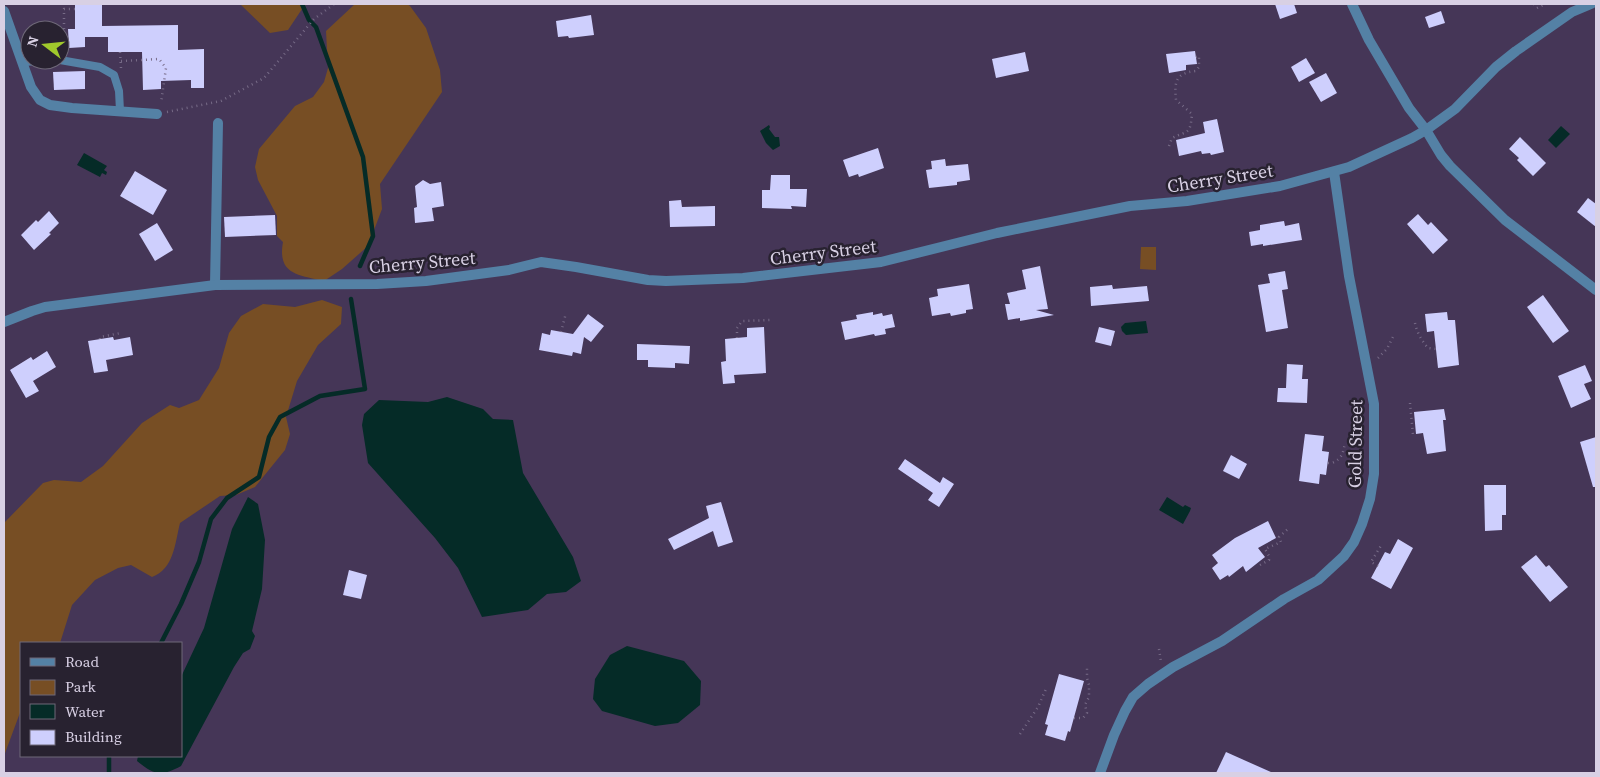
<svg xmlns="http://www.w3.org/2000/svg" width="1600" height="777" font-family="'Source Serif 4',serif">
	<rect width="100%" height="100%" fill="#453657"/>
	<!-- green -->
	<g fill="#774e24">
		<polygon points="240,4 308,4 304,6 288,30 270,33"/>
		<path d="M355 4H407L410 6 426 28 440 70 442 92 380 184 382 209 368 246 342 269 324 281C299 275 277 275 283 242L277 236V216L258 180 255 167 259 149 295 106 313 97 324 82 328 68 326 31Z"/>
		<polygon points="1141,247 1156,247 1156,270 1140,269"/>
		<path d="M322 300 342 307 341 324 318 345 297 381 286 417 290 434 285 450 255 487 236 495 220 496 180 523C175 543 174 569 152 577L131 565 118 568 95 580 72 605 60 643H21V710L4 756V523L43 483 54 480 81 482 103 466 142 423 170 405 179 408 199 400 219 368 229 333 241 316 263 304 295 307Z"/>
	</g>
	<!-- water -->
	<g fill="#052b27">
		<polygon points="769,125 770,127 769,129 775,137 779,137 780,146 773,150 766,143 760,131"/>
		<polygon points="1561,126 1570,134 1556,148 1548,140"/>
		<polygon points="84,153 107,166 104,170 107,172 106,175 102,173 100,177 77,165"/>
		<polygon points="1146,321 1148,333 1126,335 1122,331 1121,327 1125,323"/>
		<polygon points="447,397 483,409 493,419 513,420 523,473 573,557 581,581 566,592 547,594 528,610 482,617 458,568 435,538 368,463 362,425 364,414 379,400 428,402"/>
		<path d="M248 497 258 504 265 540 262 589 252 631 255 636 250 649 243 653 234 667 181 766C161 777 154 775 137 761L138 756H181V677L204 628 232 529Z"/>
		<polygon points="1167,497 1183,507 1185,505 1191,508 1190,511 1183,524 1159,510"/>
		<polygon points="627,646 684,661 701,681 700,705 678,723 655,726 602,711 593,699 595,679 610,655"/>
	</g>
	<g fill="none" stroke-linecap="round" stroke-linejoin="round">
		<!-- stream -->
		<g stroke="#052b27" stroke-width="4.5">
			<polyline points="302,4 309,20 316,27 363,157 373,236 360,266"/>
			<polyline points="161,643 181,604 199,562 211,519 227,498 259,477 269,437 280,417 320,396 365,389 351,299"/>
			<polyline points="109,773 109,756"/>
		</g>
	</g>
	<!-- building -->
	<g fill="#cecffd">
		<polygon points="75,4 102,4 102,26 178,25 178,50 204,49 204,88 191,88 191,80 161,81 161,89 143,90 142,52 108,52 108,37 85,37 85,47 69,48 68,29 75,29"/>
		<polygon points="1275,4 1294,4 1297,13 1280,19"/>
		<polygon points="1441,11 1445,23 1429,28 1425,17"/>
		<polygon points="591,15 594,35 569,38 568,36 558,37 556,21"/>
		<polygon points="1195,51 1197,64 1186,65 1186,70 1169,73 1166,54"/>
		<polygon points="1025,52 1029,71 996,78 992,59"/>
		<polygon points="1306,58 1315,73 1299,82 1291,67"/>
		<polygon points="85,71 85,89 54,90 53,72"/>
		<polygon points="1326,73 1337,93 1321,102 1309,82"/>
		<polygon points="1217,119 1224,152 1211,155 1210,153 1202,154 1201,151 1179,156 1176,140 1205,133 1203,122"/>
		<polygon points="1520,137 1546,163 1533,176 1517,160 1519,158 1509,149"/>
		<polygon points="878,148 884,168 859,177 858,174 849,177 843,160"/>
		<polygon points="945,159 946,166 968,164 970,180 957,182 957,185 929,188 926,170 932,169 931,161"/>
		<polygon points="135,171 167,190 153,215 120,196"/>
		<polygon points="771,175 790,175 790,189 807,189 806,207 791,206 792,209 762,208 762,190 770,190"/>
		<polygon points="423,180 430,184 441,182 444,206 432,208 434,221 415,223 414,208 417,207 415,186"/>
		<polygon points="1588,198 1596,204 1596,227 1577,212"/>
		<polygon points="681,200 682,207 715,206 715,226 670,227 669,201"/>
		<polygon points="49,211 59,223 49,233 51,234 34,250 21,235 36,220 38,222"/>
		<polygon points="1418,214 1428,225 1431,222 1448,240 1433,254 1407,224"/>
		<polygon points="275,215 276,235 225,237 224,217"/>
		<polygon points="1284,221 1285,226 1299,223 1302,240 1263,246 1263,244 1251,246 1249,232 1260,230 1260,225"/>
		<polygon points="157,223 173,250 155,261 139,234"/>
		<polygon points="1040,266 1048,309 1036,310 1054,315 1020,321 1020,318 1008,320 1005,304 1010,304 1007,293 1026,289 1022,270"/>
		<polygon points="1285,271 1288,289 1282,290 1288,328 1266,332 1258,285 1270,283 1268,274"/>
		<polygon points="969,284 973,309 966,310 966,313 951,316 950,313 932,316 929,298 938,296 937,289"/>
		<polygon points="1112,285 1113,289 1147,286 1149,301 1091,306 1090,287"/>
		<polygon points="1543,295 1569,331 1553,343 1527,307"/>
		<polygon points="873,312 873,315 882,313 883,316 892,314 895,327 885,329 886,334 875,336 874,334 845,340 841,322 857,319 856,315"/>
		<polygon points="1447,312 1448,320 1455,320 1459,365 1438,368 1434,331 1427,332 1425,314"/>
		<polygon points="588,314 604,326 591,342 584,337 581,354 573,352 572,356 539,350 542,333 550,335 551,330 573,334"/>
		<polygon points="764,327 766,373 734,375 735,383 723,384 721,362 726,361 725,339 747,337 747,328"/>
		<polygon points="1099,327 1115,331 1111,346 1095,342"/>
		<polygon points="113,337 114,340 130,337 133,355 106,360 108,371 94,373 88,341"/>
		<polygon points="637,344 690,346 689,364 675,363 675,368 648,367 648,360 637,360"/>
		<polygon points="47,351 56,367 33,381 39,391 26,398 10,370 31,357 33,360"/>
		<polygon points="1287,364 1303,365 1302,379 1308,379 1307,403 1277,402 1278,388 1286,388"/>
		<polygon points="1585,365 1592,381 1584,384 1591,399 1571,408 1558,376"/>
		<polygon points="1444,409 1446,420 1443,420 1446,451 1427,454 1423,433 1416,434 1414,412"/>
		<polygon points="1305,434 1324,436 1322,451 1329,452 1326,475 1320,474 1319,484 1299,481"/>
		<polygon points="1596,437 1596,487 1593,487 1580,442"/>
		<polygon points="1231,455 1247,464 1239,479 1223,471"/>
		<polygon points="905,459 940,483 943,477 954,484 939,507 928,500 933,493 898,469"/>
		<polygon points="1484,485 1506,485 1506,515 1502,515 1502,530 1485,531"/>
		<polygon points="721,502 733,542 718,547 713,531 674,550 668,539 709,518 706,506"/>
		<polygon points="1268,521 1276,538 1258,548 1265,557 1246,572 1243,566 1229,577 1228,575 1220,580 1212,568 1218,563 1212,555 1235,538"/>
		<polygon points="1398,539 1413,548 1391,589 1371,578 1385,552 1390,554"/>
		<polygon points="1536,555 1546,567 1549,565 1568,587 1550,602 1521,567"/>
		<polygon points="349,570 367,575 361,599 343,595"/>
		<polygon points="1059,674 1084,681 1070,732 1068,731 1065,741 1045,735 1048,725 1045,724"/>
		<polygon points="1226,752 1273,773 1216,773"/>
	</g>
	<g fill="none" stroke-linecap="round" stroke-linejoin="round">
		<!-- path -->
		<g stroke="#776b87" stroke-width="2.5" stroke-dasharray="1 4" stroke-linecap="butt">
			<polyline points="1534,4 1537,8 1545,4"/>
			<polyline points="60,31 64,30 64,9 75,9"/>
			<polyline points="120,52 121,68"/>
			<polyline points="121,61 159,59 166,68 161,103"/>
			<polyline points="167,112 221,101 264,78 314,19 334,4"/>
			<path d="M1169 146 1172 138C1189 130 1190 135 1192 114L1176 100C1174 81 1176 73 1196 71L1199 67V56L1196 57"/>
			<path d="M1415 323C1417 333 1422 341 1428 348L1436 349"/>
			<polyline points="561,332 566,313"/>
			<polyline points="737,338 737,328 742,321 771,320"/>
			<polyline points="100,339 100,337 121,333"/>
			<polyline points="1378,358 1387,349 1394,335"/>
			<polyline points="1410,403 1413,435"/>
			<path d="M1328 463H1332C1342 459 1343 453 1345 443"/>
			<polyline points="1260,565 1269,560 1269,556 1265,549 1281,542 1279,537 1289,528"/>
			<polyline points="1378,566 1371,562 1382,544"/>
			<polyline points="1159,649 1161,662"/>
			<polyline points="1074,718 1083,718 1087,713 1085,705 1089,697 1089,685 1087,678 1087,667"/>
			<polyline points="1020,734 1038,707 1046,689"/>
		</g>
		<!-- lane -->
		<g stroke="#5481a5" stroke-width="8">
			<polyline points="60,60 100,67 114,75 119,91 120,111"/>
			<polyline points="22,62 58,60"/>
		</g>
		<!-- street -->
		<g stroke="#5481a5" stroke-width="10">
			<polyline points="1352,4 1369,40 1409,108 1426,130 1441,155 1450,166 1505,220 1596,290"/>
			<polyline points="4,11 31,87 40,100 50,105 72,108 157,114"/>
			<polyline points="215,285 218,123"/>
			<polyline points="4,322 32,311 45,307 215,285 377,284 426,281 509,270 541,262 576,267 648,280 666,281 743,278 881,262 997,233 1130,206 1187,201 1280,186 1349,167 1412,138 1426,130 1455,109 1496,67 1516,51 1572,12 1591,4"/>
			<polyline points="1100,773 1114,735 1125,711 1133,697 1148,684 1173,667 1222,641 1284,599 1318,580 1344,556 1354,542 1362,524 1370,499 1374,474 1374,404 1349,276 1334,172"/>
		</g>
	</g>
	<g text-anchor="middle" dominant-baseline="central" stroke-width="5" stroke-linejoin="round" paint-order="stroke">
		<!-- street labels -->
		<g font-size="18" fill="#d8d0e4" stroke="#282230">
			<text transform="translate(1220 178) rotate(-9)">Cherry Street</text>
			<text transform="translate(823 252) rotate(-7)">Cherry Street</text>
			<text transform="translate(422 262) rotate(-5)">Cherry Street</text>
			<text transform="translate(1355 444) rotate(-89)">Gold Street</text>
		</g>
	</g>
	<!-- border -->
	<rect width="1600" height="777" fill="none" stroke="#d8d0e4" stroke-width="10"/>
	<!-- legend -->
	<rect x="20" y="642" width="162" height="115" fill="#282230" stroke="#6e6878"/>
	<rect x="30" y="658" width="25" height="8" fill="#5481a5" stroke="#6e6878"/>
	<text x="65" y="667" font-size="15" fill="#d8d0e4">Road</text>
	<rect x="30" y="680" width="25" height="15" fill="#774e24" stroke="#6e6878"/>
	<text x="65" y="692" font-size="15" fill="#d8d0e4">Park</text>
	<rect x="30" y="704" width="25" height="15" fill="#052b27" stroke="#6e6878"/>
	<text x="65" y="717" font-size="15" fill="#d8d0e4">Water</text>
	<rect x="30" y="730" width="25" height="15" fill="#cecffd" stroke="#6e6878"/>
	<text x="65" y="742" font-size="15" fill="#d8d0e4">Building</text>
	<!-- north arrow -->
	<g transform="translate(45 45) rotate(286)"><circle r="24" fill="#282230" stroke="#6e6878"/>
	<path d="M0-4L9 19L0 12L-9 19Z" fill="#a0c92c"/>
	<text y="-8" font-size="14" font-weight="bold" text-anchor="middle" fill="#d8d0e4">N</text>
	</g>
</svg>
